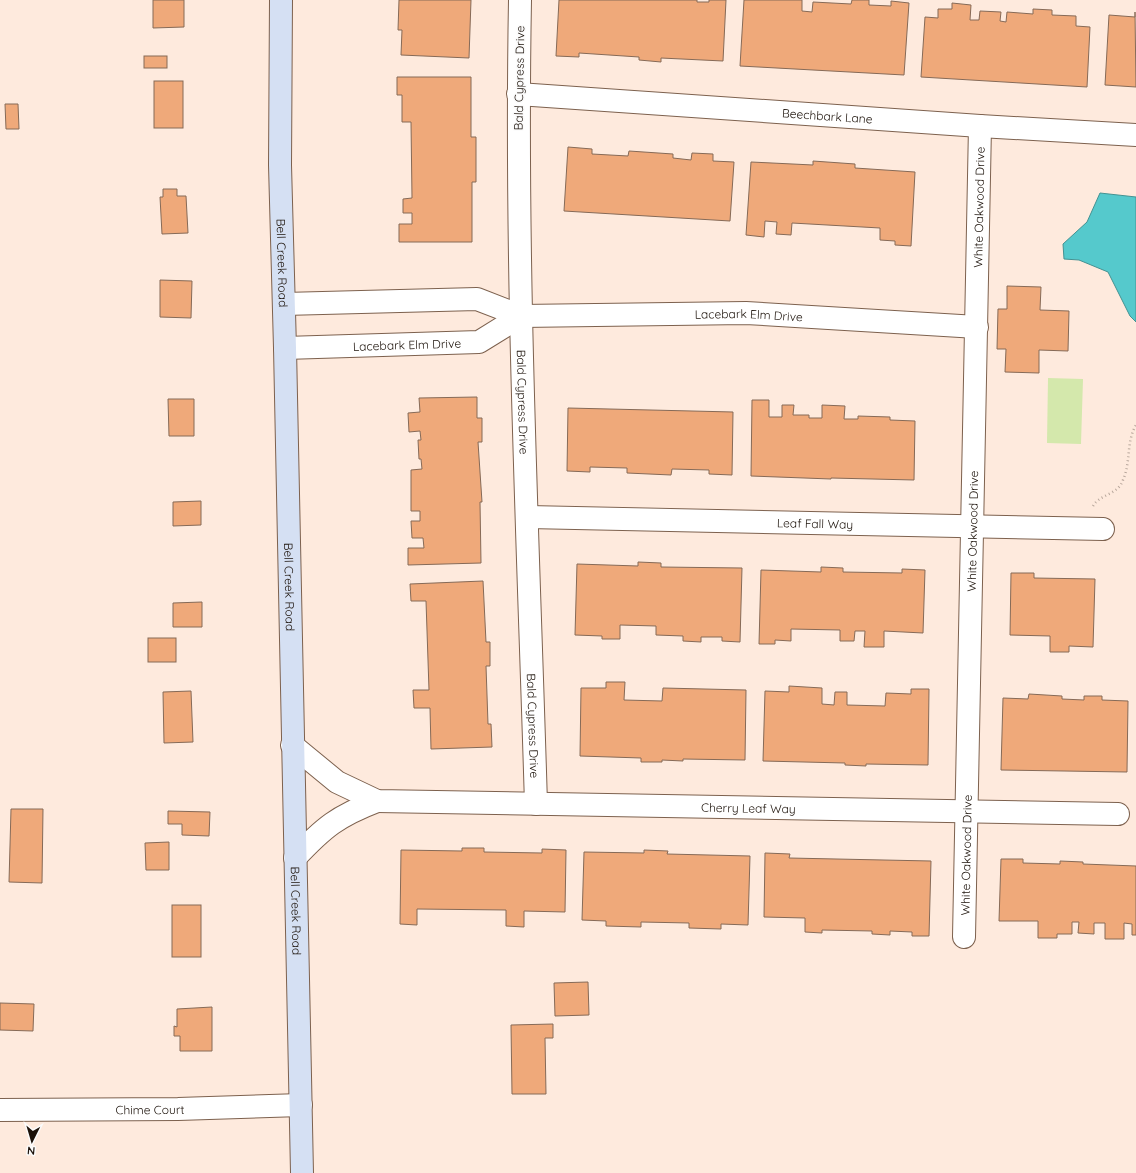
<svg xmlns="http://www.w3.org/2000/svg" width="1136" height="1173" font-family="Quicksand,sans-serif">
	<rect width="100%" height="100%" fill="#feeadd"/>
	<!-- green -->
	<polygon fill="#d4e8ac" points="1048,378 1083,379 1081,444 1047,443"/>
	<!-- water -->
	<polygon fill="#55c9cc" stroke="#449292" points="1100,193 1136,197 1136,322 1130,316 1108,272 1079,260 1064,259 1063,244 1087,222"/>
	<!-- building -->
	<g fill="#efa97a" stroke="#866a57">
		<polygon points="153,0 184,0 184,27 153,28"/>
		<polygon points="399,0 471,0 469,58 401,55 402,30 398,30"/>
		<polygon points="559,0 697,0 697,2 709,2 709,0 726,0 723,61 661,58 661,62 639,60 639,57 579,53 579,57 556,56"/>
		<polygon points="744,0 802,0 802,11 812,12 813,2 851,4 852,0 869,0 869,5 891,6 891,1 909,3 904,75 740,66"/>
		<polygon points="952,3 971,5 970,20 979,20 980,11 1001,12 1000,21 1006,22 1007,12 1033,14 1033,9 1052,10 1052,15 1076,16 1076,26 1090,27 1087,87 921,77 925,17 938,18 938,9 952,9"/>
		<polygon points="1135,12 1136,87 1105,85 1109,15 1135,17"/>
		<rect x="144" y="56" width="23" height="12"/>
		<polygon points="397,77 471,77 471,137 476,137 476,182 472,182 472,242 399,242 399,224 412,224 412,213 403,213 403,199 412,198 411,122 402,122 402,95 397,95"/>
		<rect x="154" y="81" width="29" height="47"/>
		<polygon points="5,104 18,104 19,129 6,129"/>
		<polygon points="568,147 592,149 592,154 628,156 629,151 673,154 673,158 691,160 692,153 713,154 713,161 734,162 730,221 564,211"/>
		<polygon points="813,161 855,164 855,168 915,172 911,246 895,245 895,241 880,240 880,228 792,223 791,235 776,234 777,222 765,221 764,237 746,235 751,162 813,165"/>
		<polygon points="163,189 177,189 177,196 186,196 188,233 162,234 160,197 163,197"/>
		<polygon points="160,280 192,281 191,318 160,317"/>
		<polygon points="1007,286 1041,287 1040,310 1069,311 1068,351 1039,350 1039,373 1005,372 1006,349 997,349 998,309 1007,309"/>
		<polygon points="477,397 477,418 482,418 482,442 478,442 482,502 480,502 481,563 408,565 408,548 424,548 423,538 412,538 411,521 420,521 420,511 411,511 411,470 422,469 421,459 419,459 418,440 421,440 420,431 409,432 408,413 420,412 419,398"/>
		<polygon points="168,399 194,399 194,436 169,436"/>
		<polygon points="752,400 769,400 769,417 782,417 782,405 794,405 793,415 809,415 809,418 822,418 822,405 845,406 844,419 858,419 858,416 890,417 890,420 915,421 914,480 831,478 831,479 751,476"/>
		<polygon points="568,408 733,412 732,475 709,474 709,470 672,469 671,475 627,473 627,468 590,467 590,472 567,471"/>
		<polygon points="201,501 201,525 173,526 173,502"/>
		<polygon points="638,562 661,563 661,567 742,568 740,642 722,641 722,637 701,637 701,642 683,641 683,636 656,635 656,626 620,625 620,639 602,639 602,636 575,635 577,564 638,566"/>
		<polygon points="821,567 843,568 843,572 902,573 902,569 925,570 923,633 884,631 884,647 864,647 865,631 855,631 854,641 840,641 840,630 791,629 791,641 775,640 775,644 759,644 761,570 821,572"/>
		<polygon points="1011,573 1034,573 1034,578 1095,579 1093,647 1069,646 1069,652 1050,652 1050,636 1010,635"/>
		<polygon points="483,581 486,642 490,642 490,666 486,666 488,724 491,724 492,747 431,749 430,708 414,708 413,690 429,690 426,601 411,601 410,584"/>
		<polygon points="202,602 202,627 173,627 173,603"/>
		<rect x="148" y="638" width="28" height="24"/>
		<polygon points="606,682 625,682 624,700 662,701 663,688 746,690 745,760 683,759 683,761 662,760 662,762 641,762 641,758 580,756 581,688 606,688"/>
		<polygon points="789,686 822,688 822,704 834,705 835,692 847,692 847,705 885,706 886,693 911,694 911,689 929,689 928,765 866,764 866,766 845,765 845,763 763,761 765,691 789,692"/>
		<polygon points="191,691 193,742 164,743 163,692"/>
		<polygon points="1029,694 1062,696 1062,699 1084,700 1084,696 1102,696 1102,700 1128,701 1127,772 1001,770 1003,698 1028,699"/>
		<polygon points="11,809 43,809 42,883 9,882"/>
		<polygon points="168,811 210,812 209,836 182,835 182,824 168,824"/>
		<polygon points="169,842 169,870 146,870 145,843"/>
		<polygon points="462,848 484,848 484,852 542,853 542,849 566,850 565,912 524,911 524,927 506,926 506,910 417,909 417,925 400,924 401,850 462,851"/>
		<polygon points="644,850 668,851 667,854 750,856 748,925 721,924 721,929 689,928 689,923 641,922 641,927 606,926 606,921 582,920 584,852 644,853"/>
		<polygon points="765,853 790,854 789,858 931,861 929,936 912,936 912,932 890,931 890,935 872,934 872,931 822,930 822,933 805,932 805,918 764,917"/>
		<polygon points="1001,859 1023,859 1023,863 1060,864 1060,861 1083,862 1083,864 1136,866 1136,935 1132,935 1132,924 1124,923 1124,939 1105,939 1105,923 1094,923 1094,934 1078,933 1079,922 1072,922 1072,934 1057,934 1057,938 1038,938 1038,921 999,921"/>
		<rect x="172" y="905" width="29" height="52"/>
		<polygon points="588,982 589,1015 555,1016 554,983"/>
		<polygon points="0,1003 34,1004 33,1031 0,1030"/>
		<polygon points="212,1007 212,1051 180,1051 180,1036 174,1036 174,1026 177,1027 177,1009"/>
		<polygon points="553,1024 553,1038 545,1038 546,1094 512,1094 511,1025"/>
	</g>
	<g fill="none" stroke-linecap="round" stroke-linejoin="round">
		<!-- street casing -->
		<g stroke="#7d614e" stroke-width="24">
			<g id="street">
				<path id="s1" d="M520 0C515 268 528 536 536 804"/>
				<path id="s2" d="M518 94 980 126 1136 135"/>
				<path id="s3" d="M284 304 477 299 521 316 746 313 977 327"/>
				<path id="s4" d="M285 348 479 342 521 316"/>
				<path id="s5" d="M528 517 1103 529"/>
				<path id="s6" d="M292 745 337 782 377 801 1118 814"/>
				<path d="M295 858C324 827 338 816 377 801"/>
				<path id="s7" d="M964 937 980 126"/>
				<path id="s8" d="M0 1110 178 1109 301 1105"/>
			</g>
		</g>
		<!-- secondary casing -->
		<g stroke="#7d614e" stroke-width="24">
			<g id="secondary">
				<path id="s9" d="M281 0 280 165 285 348 302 1173"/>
			</g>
		</g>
		<!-- path -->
		<path stroke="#b9a89d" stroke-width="2.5" stroke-dasharray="1 3" stroke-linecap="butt" d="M1093 506C1100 494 1118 495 1123 480 1131 462 1126 442 1136 425"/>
		<!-- street -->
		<use href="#street" stroke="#fff" stroke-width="22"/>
		<!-- secondary -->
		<use href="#secondary" stroke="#d5e0f3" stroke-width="22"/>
	</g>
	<g text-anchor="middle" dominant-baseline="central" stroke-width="3" stroke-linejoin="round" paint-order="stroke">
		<!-- street labels -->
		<g font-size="12" fill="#1b1109" stroke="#fbfbfb">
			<text transform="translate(519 78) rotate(-89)">Bald Cypress Drive</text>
			<text stroke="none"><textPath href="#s2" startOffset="310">Beechbark Lane</textPath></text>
			<text stroke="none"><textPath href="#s7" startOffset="730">White Oakwood Drive</textPath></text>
			<text stroke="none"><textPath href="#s9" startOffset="263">Bell Creek Road</textPath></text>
			<text stroke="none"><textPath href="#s3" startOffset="468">Lacebark Elm Drive</textPath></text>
			<text stroke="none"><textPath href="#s4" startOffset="122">Lacebark Elm Drive</textPath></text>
			<text stroke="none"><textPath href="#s1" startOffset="402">Bald Cypress Drive</textPath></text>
			<text stroke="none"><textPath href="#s5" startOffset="287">Leaf Fall Way</textPath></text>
			<text stroke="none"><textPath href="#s7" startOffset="406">White Oakwood Drive</textPath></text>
			<text stroke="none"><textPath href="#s9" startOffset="587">Bell Creek Road</textPath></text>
			<text stroke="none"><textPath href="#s1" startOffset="726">Bald Cypress Drive</textPath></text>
			<text stroke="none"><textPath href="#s6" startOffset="474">Cherry Leaf Way</textPath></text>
			<text stroke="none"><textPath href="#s7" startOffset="82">White Oakwood Drive</textPath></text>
			<text stroke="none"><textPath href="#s9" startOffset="911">Bell Creek Road</textPath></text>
			<text stroke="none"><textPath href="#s8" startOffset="150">Chime Court</textPath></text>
		</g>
	</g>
	<!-- north arrow -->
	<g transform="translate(32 1141) rotate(185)" stroke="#fbfbfb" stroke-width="3" paint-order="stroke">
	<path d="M0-3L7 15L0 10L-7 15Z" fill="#1b1109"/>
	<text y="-6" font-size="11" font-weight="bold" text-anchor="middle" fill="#1b1109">N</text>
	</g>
</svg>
